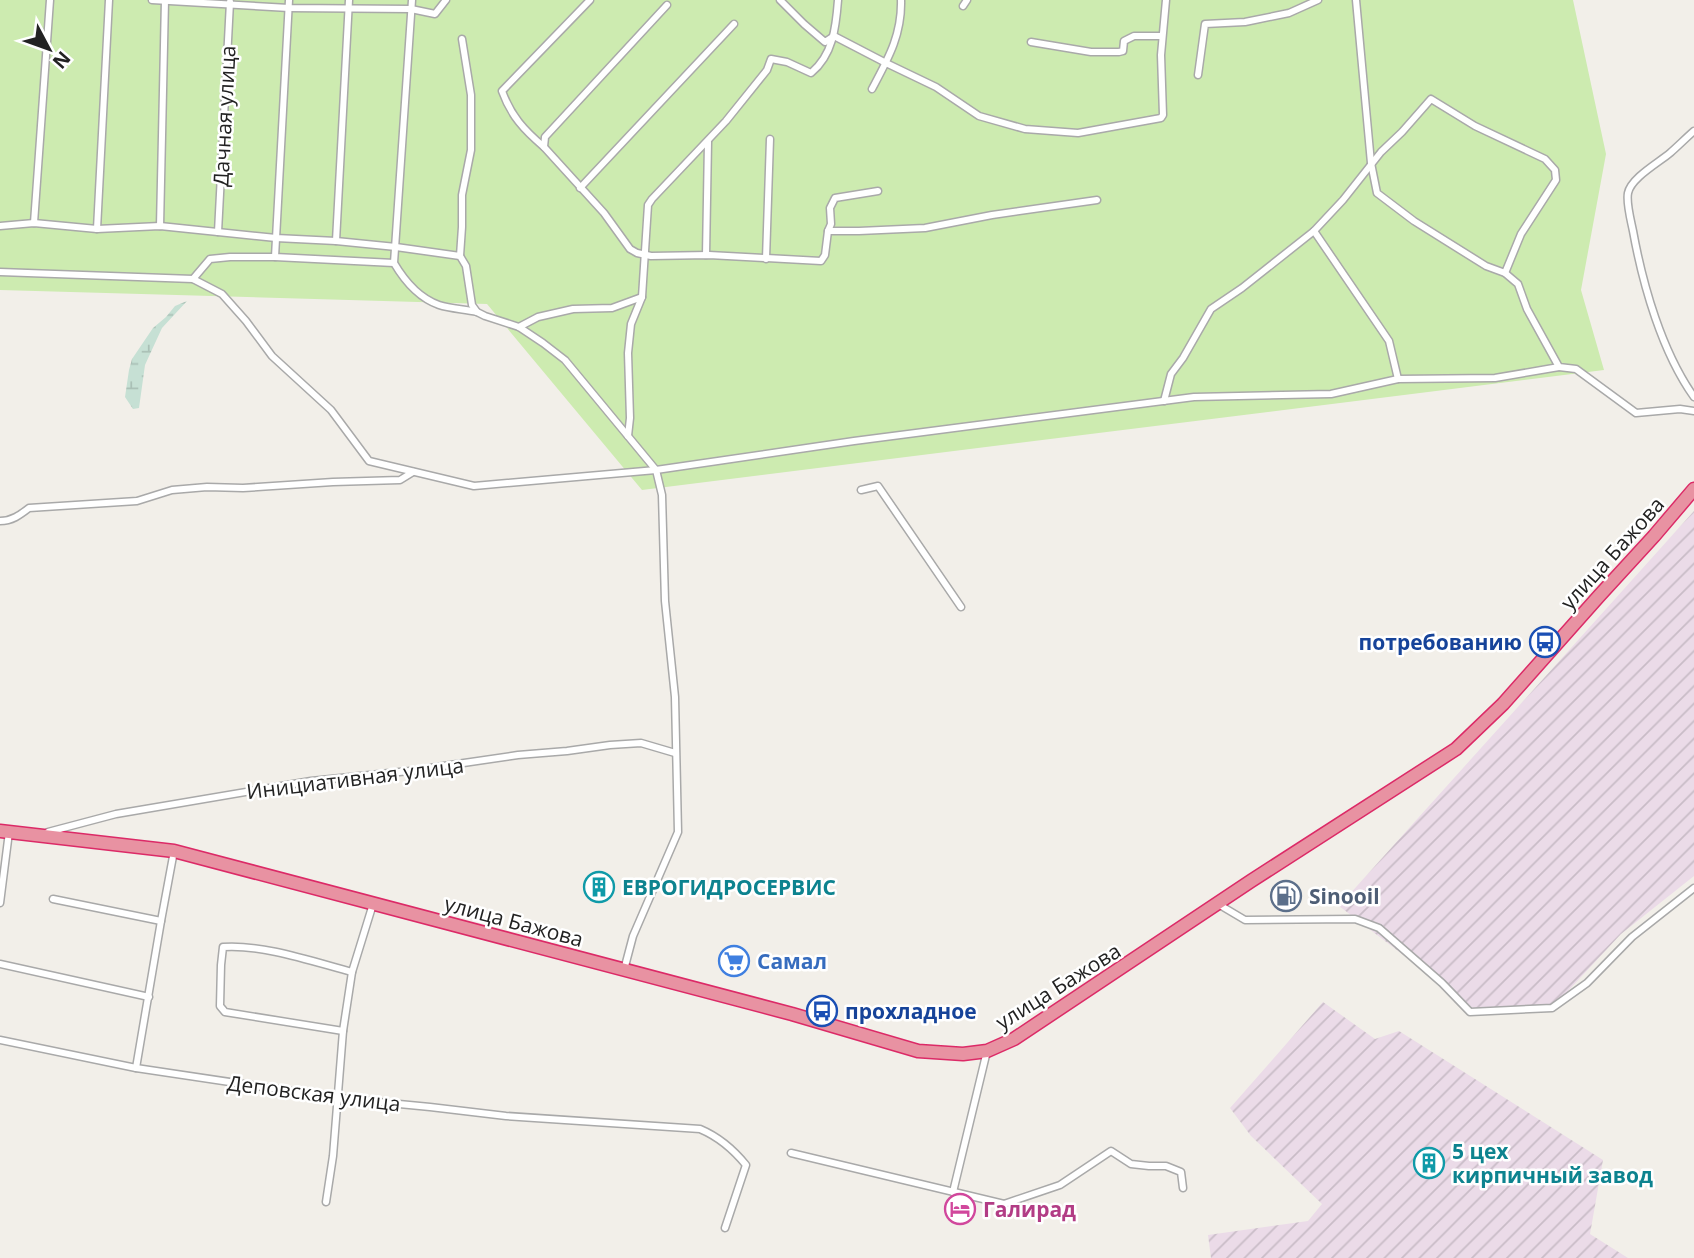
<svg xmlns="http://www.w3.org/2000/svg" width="1694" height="1258" font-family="'Open Sans',sans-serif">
	<defs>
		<pattern id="industrial-furrows" width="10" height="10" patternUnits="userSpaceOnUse" patternTransform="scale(1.75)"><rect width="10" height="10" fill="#ebdbe8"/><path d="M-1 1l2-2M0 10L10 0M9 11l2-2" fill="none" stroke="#c9bcc7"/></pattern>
		<pattern id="wetland-marsh" width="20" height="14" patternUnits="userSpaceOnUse" patternTransform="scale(1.75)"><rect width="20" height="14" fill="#c6e0d4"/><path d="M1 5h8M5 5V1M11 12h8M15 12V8" fill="none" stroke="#aac0b6"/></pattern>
	</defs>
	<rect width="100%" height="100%" fill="#f2efe9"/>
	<!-- industrial -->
	<g fill="url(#industrial-furrows)">
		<polygon points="1694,511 1694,876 1621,934 1553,1007 1473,1008 1339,906"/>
		<polygon points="1323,1002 1375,1039 1399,1031 1603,1160 1590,1234 1628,1258 1211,1258 1208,1235 1308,1221 1322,1204 1251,1136 1230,1108"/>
	</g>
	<!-- wetland -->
	<polygon fill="url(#wetland-marsh)" points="187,301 162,328 150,354 145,365 139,408 133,409 125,397 129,370 132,359 153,328 166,317 175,306"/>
	<!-- garden -->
	<polygon fill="#cdebb0" points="0,0 1573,0 1606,154 1581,290 1604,370 642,490 487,304 0,290"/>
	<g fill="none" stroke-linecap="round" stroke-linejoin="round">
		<!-- street casing -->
		<g stroke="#a9a9a9" stroke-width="9">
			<g id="street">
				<polyline points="152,0 289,8 411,9 435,14 446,0"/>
				<polyline points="289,0 275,257 394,263"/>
				<path d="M412 0 394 263C404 280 419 298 439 305 451 309 465 309 477 312"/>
				<polyline points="780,0 804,24 825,42 834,36 886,63 936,87 979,116 1025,129 1078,133 1161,118 1163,115 1161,55 1166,0"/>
				<polyline points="1356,0 1371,163 1377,193 1414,221 1486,266 1505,273 1518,284 1527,309 1559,367 1576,369 1636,413 1680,409 1694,411"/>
				<polyline points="667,5 545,137 544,147 604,213 630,249 637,253 651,256 709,255 821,261 825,255 828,231 859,231 925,228 992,215 1097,200"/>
				<polyline points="963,6 967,0"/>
				<polyline points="1031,42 1091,52 1119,52 1123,51 1124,41 1134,36 1162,36"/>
				<polyline points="1198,75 1205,24 1245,22 1289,13 1318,0"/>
				<path d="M872 89C888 59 902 35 901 0"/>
				<path d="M1694 131C1686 138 1678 146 1670 153 1658 163 1631 178 1628 193 1626 203 1631 221 1633 231 1643 286 1662 352 1694 397"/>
				<path d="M544 147C524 130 511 116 502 91L590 0"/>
				<polyline points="580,188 734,24"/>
				<polyline points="34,223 50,0"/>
				<polyline points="0,226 34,223 97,229 160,226 276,238 336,241 396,247 460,256 466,266 472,305 477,312 485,316 519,327 543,343 565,360 656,470 662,495 665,601 675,697 678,832 633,936 624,970"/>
				<polyline points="160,226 165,0"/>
				<polyline points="97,229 109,0"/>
				<polyline points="828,231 831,224 830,208 835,198 878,191"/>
				<polyline points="1314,231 1389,341 1398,379"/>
				<polyline points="218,232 230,2"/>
				<polyline points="336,241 349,0"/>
				<polyline points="706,255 708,142"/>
				<polyline points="460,256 462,227 462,195 471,150 471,95 462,39"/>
				<polyline points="766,259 770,139"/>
				<polyline points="0,272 193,279 222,294 246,321 272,356 331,410 369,461 474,486 656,470 854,441 1194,397 1331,394 1398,379 1495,378 1559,367"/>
				<polyline points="193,279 210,259 230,257 275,257"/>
				<polyline points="519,327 538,317 573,309 612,308 642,297"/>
				<polyline points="1164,401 1171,374 1183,358 1211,309 1242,288 1314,231 1343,200 1381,152 1402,132 1431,99 1475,126 1545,159 1555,170 1556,180 1521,234 1505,273"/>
				<path d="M628 436 630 418 628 353 631 324 642 297 648 205 652 199 726 121 767 70 771 59 787 62 811 73C833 55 836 27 838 0"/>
				<polyline points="861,490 878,486 961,607"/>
				<path d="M0 521C12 521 20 515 29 508L137 501 172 490 207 487 243 488 333 482 400 480 413 472"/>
				<polyline points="48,832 116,814 311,781 409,771 518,755 567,751 610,745 641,743 675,753"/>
				<polyline points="53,899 161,921"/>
				<polyline points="0,903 9,832"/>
				<polyline points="1218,904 1245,920 1355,919 1379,928 1442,983 1470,1012 1552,1008 1587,983 1632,937 1694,888"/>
				<polyline points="0,964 149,997"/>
				<path d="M343 1031 225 1012 220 1006 221 965 223 947C262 944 314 962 352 972"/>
				<path d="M0 1040 136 1068 337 1098 430 1107 506 1116 700 1129C719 1137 733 1149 746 1165L725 1228"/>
				<polyline points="136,1068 161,921 174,851"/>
				<polyline points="791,1153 1004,1204 1060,1185 1111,1151 1131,1164 1149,1166 1166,1166 1181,1172 1183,1188"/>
				<polyline points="953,1192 987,1051"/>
				<polyline points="326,1202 333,1156 343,1031 352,972 373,904"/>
			</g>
		</g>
		<!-- highway casing -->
		<g stroke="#dc2a67" stroke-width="15">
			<polyline id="highway" points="0,831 174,851 792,1014 918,1051 963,1054 987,1051 1014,1039 1251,881 1456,749 1503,704 1599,596 1654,536 1694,489"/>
		</g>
		<!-- street -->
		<use href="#street" stroke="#fff" stroke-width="6"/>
		<!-- highway -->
		<use href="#highway" stroke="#e892a2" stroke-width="12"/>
	</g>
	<!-- icons -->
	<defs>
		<g id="bus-ring" transform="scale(1.575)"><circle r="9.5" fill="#fff" stroke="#1a4fb4" stroke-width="1.5"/><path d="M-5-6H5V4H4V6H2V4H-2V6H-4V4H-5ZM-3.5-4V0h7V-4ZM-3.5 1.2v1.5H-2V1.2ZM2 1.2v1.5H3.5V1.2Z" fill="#1a4fb4"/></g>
		<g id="building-ring" transform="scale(1.575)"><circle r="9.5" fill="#fff" stroke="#0f9aa8" stroke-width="1.5"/><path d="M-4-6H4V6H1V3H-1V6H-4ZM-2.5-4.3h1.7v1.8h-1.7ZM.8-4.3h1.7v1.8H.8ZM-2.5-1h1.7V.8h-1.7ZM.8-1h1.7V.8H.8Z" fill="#0f9aa8"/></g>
		<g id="fuel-ring" transform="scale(1.575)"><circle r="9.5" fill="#fff" stroke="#5c6f8a" stroke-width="1.5"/><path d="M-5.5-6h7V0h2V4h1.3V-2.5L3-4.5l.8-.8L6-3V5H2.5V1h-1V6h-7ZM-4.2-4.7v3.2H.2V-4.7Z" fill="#5c6f8a"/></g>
		<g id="supermarket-ring" transform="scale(1.575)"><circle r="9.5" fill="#fff" stroke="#3f7fe0" stroke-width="1.5"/><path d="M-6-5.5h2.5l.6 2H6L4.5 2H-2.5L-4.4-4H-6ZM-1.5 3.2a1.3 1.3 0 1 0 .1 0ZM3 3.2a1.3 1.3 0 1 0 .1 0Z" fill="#3f7fe0"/></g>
		<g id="hotel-ring" transform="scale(1.575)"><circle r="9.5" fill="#fff" stroke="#d1479c" stroke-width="1.5"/><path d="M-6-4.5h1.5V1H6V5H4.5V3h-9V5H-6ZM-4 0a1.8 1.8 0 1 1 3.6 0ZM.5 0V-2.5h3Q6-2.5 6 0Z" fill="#d1479c"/></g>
	</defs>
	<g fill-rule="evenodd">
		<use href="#bus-ring" x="1545" y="642"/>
		<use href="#building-ring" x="599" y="887"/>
		<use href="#fuel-ring" x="1286" y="896"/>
		<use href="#supermarket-ring" x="734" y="961"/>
		<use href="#bus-ring" x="822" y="1011"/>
		<use href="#building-ring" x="1429" y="1163"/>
		<use href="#hotel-ring" x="960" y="1209"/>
	</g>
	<g text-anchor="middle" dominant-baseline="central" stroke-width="5" stroke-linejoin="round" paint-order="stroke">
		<!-- street labels -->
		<g font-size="21" fill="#222" stroke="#fff">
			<text transform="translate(224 116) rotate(-87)">Дачная улица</text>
			<text transform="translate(1612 553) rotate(-48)">улица Бажова</text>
			<text transform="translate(355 778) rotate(-7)">Инициативная улица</text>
			<text transform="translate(514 921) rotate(15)">улица Бажова</text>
			<text transform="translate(1058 986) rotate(-32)">улица Бажова</text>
			<text transform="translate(314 1093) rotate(7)">Деповская улица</text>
		</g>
		<!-- transit labels -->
		<g font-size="21" font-weight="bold" fill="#164399" stroke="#fff" text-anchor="end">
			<text x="1522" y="642">потребованию</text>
			<text x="845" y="1011" text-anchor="start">прохладное</text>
		</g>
		<!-- culture labels -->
		<g font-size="21" font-weight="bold" fill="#0d838f" stroke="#fff" text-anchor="start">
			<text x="622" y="887">ЕВРОГИДРОСЕРВИС</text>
			<text x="1452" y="1151">5 цех<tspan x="1452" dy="24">кирпичный завод</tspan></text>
		</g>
		<!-- service labels -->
		<g font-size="21" font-weight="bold" fill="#4e5e75" stroke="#fff" text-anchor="start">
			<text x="1309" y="896">Sinooil</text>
		</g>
		<!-- shop labels -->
		<g font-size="21" font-weight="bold" fill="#366cbe" stroke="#fff" text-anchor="start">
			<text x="757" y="961">Самал</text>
		</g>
		<!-- hotel labels -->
		<g font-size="21" font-weight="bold" fill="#b23c85" stroke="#fff" text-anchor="start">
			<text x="983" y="1209">Галирад</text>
		</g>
	</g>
	<!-- north arrow -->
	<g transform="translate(49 49) rotate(131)" stroke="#ffffff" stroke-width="5" paint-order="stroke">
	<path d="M0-5L12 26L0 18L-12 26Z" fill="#222222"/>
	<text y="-10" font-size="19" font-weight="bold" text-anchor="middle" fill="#222222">N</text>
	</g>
</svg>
